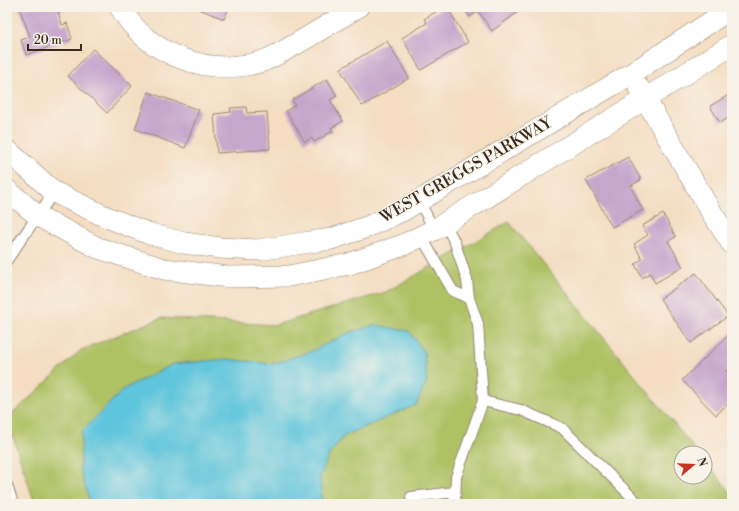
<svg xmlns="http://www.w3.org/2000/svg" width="739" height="511" font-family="'Libre Bodoni',serif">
	<rect width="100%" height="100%" fill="#f7f3e8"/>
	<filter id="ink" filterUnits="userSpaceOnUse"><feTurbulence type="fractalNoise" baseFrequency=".025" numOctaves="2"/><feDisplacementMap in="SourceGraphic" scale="8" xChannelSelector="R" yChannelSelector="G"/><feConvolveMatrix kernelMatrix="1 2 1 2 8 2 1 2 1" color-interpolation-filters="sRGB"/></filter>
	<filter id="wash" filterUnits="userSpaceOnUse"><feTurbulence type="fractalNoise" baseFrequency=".012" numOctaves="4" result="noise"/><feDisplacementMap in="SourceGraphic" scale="16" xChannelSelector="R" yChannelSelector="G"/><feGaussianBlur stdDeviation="0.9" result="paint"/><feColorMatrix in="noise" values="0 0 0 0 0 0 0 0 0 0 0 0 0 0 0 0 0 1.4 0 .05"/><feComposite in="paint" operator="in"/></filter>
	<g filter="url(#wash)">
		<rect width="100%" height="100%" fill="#f4ddc1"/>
		<!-- green -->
		<polygon fill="#aec164" stroke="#747641" points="509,222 698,453 681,453 681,477 705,477 705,461 732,494 732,504 35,504 7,419 81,350 161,318 275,325 386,292"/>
		<!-- water -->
		<polygon fill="#5fc5dc" stroke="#4d787d" points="375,325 409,331 424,352 427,381 416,405 344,436 329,455 320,477 322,504 90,504 80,469 82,431 124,389 173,364 227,359 273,364 312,351 348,333"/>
		<g id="blocks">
			<!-- building -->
			<g fill="#c7a6cc">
				<polygon points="19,7 71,7 58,12 62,25 67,23 72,39 26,55 21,40 30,37"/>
				<polygon points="194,7 229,7 224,19"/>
				<polygon points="444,7 447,7 468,42 421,70 402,38 427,23 424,19"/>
				<polygon points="463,7 525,7 492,31 478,11 470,17"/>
				<polygon points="387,41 409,78 362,106 340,69"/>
				<polygon points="93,49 132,86 107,113 68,76"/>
				<polygon points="327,79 337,96 330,100 343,121 331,128 333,131 314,142 312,138 305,142 286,111 295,105 292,100"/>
				<polygon points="148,92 199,110 185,148 135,129"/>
				<polygon points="732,93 732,116 720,123 710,106"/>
				<polygon points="246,107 247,113 267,112 270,149 217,153 214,114 231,112 230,108"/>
				<polygon points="628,157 641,180 630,186 643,210 612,227 586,180"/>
				<polygon points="663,214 676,237 668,241 683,267 655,283 650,273 642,278 635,264 642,259 634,244 648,235 642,226"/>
				<polygon points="696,273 728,316 691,343 660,299"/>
				<polygon points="732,332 732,363 725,370 732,377 732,400 716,415 682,380"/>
			</g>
		</g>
	</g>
	<g filter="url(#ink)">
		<use href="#blocks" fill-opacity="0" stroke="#988470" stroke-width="1"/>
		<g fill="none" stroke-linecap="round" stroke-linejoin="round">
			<!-- service casing -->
			<g stroke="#988470" stroke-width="12">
				<g id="service">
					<polyline points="419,200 434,230"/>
					<polyline points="445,223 455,243 467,280 469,298 478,324 483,401 456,477 455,504"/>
					<polyline points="421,236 453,291 469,298"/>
					<polyline points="7,260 54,192"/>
					<polyline points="483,401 521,410 562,428 639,504"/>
					<polyline points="7,485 13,504"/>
					<polyline points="413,504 411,497 455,492"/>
				</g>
			</g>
			<!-- minor casing -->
			<g stroke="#988470" stroke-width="22">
				<g id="minor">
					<path d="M120 7C148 56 210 78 263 61 277 56 290 47 303 40 321 29 340 18 358 7"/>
					<polyline points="639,88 710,210 732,244"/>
					<polyline points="7,150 54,192 104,216 147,233 184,243 220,248 258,250 297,244 331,239 367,227 402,211 631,74 732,8"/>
					<polyline points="7,190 38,216 98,248 164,269 228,277 289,276 349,264 403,245 434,230 732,45"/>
				</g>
			</g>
			<!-- service -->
			<use href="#service" stroke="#fff" stroke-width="10"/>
			<!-- minor -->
			<use href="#minor" stroke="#fff" stroke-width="21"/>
		</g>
	</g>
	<g text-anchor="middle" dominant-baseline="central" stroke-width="3" stroke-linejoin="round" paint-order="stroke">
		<!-- street labels -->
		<g font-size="16" fill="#3b2a1e" stroke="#f7f3e8">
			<text transform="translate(466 170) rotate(-30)">WEST GREGGS PARKWAY</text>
		</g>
	</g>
	<!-- margin -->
	<rect width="739" height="511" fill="none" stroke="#f7f3e8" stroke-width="24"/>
	<!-- north arrow -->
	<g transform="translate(693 465) rotate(71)"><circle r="19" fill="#f7f3e8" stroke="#aca397"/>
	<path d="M0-3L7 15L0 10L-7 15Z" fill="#c8321e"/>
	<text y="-6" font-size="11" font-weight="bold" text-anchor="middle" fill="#3b2a1e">N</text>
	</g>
	<!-- scale -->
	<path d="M28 44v6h53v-6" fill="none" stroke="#3b2a1e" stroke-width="2"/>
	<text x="34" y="44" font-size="12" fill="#3b2a1e" stroke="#f7f3e8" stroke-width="3" paint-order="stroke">20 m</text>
</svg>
